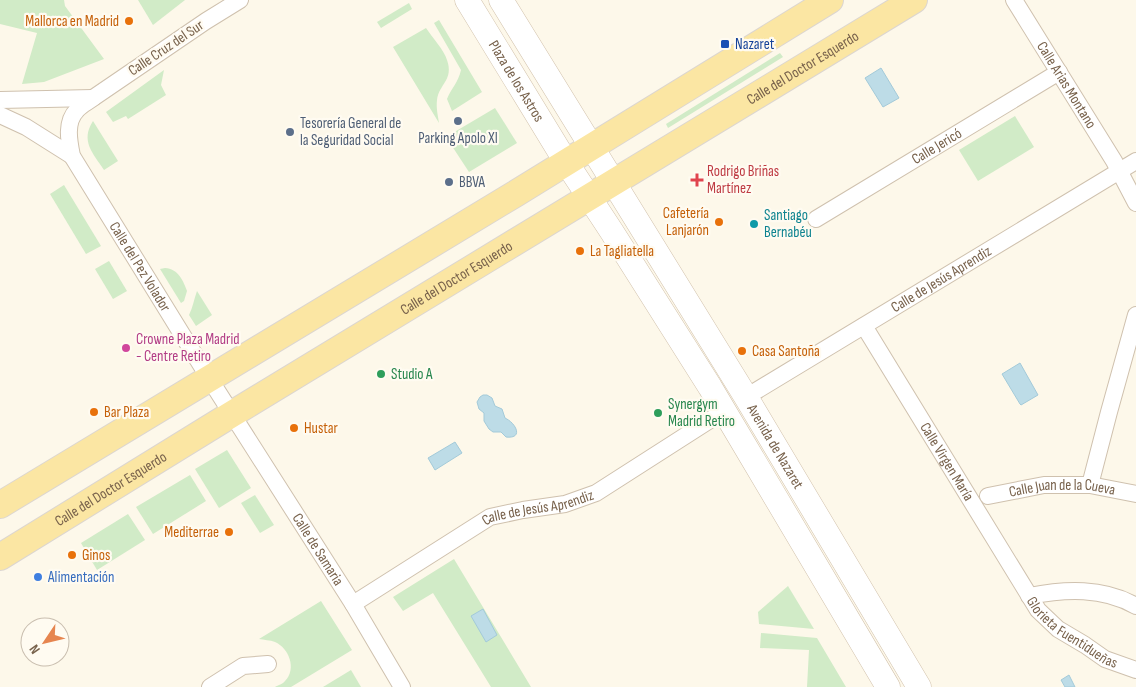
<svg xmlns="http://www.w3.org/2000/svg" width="1136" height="687" font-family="'Sofia Sans Condensed',sans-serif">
	<rect width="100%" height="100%" fill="#fdf8ea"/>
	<!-- green -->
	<g fill="#d1ebc7">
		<polygon points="0,0 64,0 65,6 104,59 44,82 22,84 37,33 0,24"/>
		<polygon points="138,0 185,0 153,25"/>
		<polygon points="409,3 412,9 381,28 377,22"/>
		<path d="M439 20 482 92 452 111 447 99C452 87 458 83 461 70L434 23Z"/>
		<path d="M426 28C432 37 444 50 447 60 454 80 439 84 437 100 436 108 438 116 439 123L393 47Z"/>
		<polygon points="780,53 783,57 668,128 666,124"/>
		<polygon points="164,70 161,85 166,95 128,119 126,116 113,122 106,112"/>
		<polygon points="495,108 517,143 469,172 446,137"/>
		<polygon points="1015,116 1034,147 978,181 959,150"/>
		<path d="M93 121 118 161 104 170C93 153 80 141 93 121Z"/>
		<polygon points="64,185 101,246 86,254 50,194"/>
		<polygon points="109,261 127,291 113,299 95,269"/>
		<path d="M165 268C178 269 183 280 187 291L184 301 181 303 160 269Z"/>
		<path d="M197 291 212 315 196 326 189 315C193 307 194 299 197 291Z"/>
		<polygon points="227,450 251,488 219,508 195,469"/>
		<polygon points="190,475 206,501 153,534 136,507"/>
		<polygon points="255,495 274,525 260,533 241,503"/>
		<polygon points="128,514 145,540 97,570 81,543"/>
		<polygon points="454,559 531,687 491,687 433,593 403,611 393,597"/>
		<polygon points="788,586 814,629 759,624 758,612"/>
		<path d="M321 601 352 650 291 687H275C278 685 283 684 285 681 297 669 289 648 275 642 270 640 264 640 259 639Z"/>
		<polygon points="761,633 817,638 846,687 807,687 809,650 760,648"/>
		<polygon points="351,670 361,687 323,687"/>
	</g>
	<!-- water -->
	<g fill="#bddce7" stroke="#a3cad9">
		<polygon points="881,68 899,98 883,107 865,78"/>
		<polygon points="1020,363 1038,395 1021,405 1020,404 1002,374"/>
		<path d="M483 395H487L492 398 495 406 502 409 505 418C516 423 524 439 506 437L501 432H493L489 429 484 421V413L479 409 477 402 480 397Z"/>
		<polygon points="455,442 462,453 435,470 428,458"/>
		<polygon points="483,609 497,635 486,642 471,616"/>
		<polygon points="1069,675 1075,687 1065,687 1061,680"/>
	</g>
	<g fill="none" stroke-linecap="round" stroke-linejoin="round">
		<!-- minor casing -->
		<g stroke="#cfc1ae" stroke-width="18">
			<g id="minor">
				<path id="s1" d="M240 0 206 21 93 98C88 102 81 105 77 110 65 122 69 141 72 156L209 378 353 604 402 687"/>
				<path id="s2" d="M1014 0 1114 161 1136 203"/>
				<polyline points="0,100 93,98"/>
				<polyline points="0,115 26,127 72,156"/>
				<path id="s3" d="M816 219 1059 72"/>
				<path id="s4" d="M864 326 1038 610 1058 629 1085 645 1105 659 1136 670"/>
				<path id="s5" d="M746 397 1136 161"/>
				<polyline points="1090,485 1109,412 1136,315"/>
				<path id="s6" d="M988 496 1044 485H1090L1136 494"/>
				<path d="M1029 596C1065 589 1103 587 1136 606"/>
				<path id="s7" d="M353 604 490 517 523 510 565 504 596 493 724 411"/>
				<polyline points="210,687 243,666 268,664"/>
			</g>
		</g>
		<!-- secondary casing -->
		<g stroke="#d2c2ac" stroke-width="25">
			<g id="secondary">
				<path id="s8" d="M467 0 566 162 612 232 710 387 888 687"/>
				<path id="s9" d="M501 0 746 397 919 687"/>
			</g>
		</g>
		<!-- primary casing -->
		<g stroke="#dcd6d0" stroke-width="28">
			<g id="primary">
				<polyline points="0,505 515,194 830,0"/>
				<path id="s10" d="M0 557 232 414 914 0"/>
			</g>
		</g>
		<!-- minor -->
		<use href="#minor" stroke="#fff" stroke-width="16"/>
		<!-- secondary -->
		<use href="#secondary" stroke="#fff" stroke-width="24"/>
		<!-- primary -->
		<use href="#primary" stroke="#fbe6a3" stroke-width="26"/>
	</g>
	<!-- markers -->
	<g fill="#e8710a" stroke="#fffbf1" stroke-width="2">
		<circle cx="129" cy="21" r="5"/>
		<circle cx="719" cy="222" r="5"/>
		<circle cx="580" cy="251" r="5"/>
		<circle cx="742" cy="351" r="5"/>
		<circle cx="94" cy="412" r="5"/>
		<circle cx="294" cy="428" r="5"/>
		<circle cx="229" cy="532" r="5"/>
		<circle cx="72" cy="555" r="5"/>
	</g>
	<rect fill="#1a4fb4" stroke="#fffbf1" stroke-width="2" x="720" y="39" width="10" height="10" rx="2.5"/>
	<g fill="#5c6f8a" stroke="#fffbf1" stroke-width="2">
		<circle cx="458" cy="121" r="5"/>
		<circle cx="290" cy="132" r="5"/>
		<circle cx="449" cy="182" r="5"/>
	</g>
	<path fill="#e0444e" stroke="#fffbf1" stroke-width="2" d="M694.5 172.5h5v5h5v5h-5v5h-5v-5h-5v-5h5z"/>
	<circle fill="#0f9aa8" stroke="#fffbf1" stroke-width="2" cx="754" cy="224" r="5"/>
	<circle fill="#d1479c" stroke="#fffbf1" stroke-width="2" cx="126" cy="348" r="5"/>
	<g fill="#2e9e5b" stroke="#fffbf1" stroke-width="2">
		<circle cx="381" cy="374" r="5"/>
		<circle cx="658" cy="413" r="5"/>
	</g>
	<circle fill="#3f7fe0" stroke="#fffbf1" stroke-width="2" cx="38" cy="577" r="5"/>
	<g text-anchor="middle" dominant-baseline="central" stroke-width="4.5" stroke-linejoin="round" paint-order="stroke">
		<!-- food labels -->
		<g font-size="15" fill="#c56008" stroke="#fffbf1" text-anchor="start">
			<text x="119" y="21" text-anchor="end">Mallorca en Madrid</text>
			<text x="709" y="213" text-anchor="end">Cafetería<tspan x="709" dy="17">Lanjarón</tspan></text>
			<text x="590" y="251">La Tagliatella</text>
			<text x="752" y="351">Casa Santoña</text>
			<text x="104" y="412">Bar Plaza</text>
			<text x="304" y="428">Hustar</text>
			<text x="219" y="532" text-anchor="end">Mediterrae</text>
			<text x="82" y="555">Ginos</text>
		</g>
		<!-- transit labels -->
		<g font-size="15" fill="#164399" stroke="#fffbf1" text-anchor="start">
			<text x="735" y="44">Nazaret</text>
		</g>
		<!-- street labels -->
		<g font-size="15" fill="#78624c" stroke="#fffbf1">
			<text transform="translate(166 48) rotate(-34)">Calle Cruz del Sur</text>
			<text stroke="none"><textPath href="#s10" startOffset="940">Calle del Doctor Esquerdo</textPath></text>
			<text stroke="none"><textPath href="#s8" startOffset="95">Plaza de los Astros</textPath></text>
			<text stroke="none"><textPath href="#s2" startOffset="100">Calle Arias Montano</textPath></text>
			<text stroke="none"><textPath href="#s3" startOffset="141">Calle Jericó</textPath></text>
			<text stroke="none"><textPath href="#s1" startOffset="375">Calle del Pez Volador</textPath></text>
			<text stroke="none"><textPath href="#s10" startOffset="535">Calle del Doctor Esquerdo</textPath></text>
			<text stroke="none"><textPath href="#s5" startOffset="228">Calle de Jesús Aprendiz</textPath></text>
			<text stroke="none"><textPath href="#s9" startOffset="524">Avenida de Nazaret</textPath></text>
			<text stroke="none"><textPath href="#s4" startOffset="159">Calle Virgen María</textPath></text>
			<text stroke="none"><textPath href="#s10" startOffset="130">Calle del Doctor Esquerdo</textPath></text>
			<text stroke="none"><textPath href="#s6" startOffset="75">Calle Juan de la Cueva</textPath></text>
			<text stroke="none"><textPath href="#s7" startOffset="211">Calle de Jesús Aprendiz</textPath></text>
			<text stroke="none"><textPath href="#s1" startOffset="709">Calle de Samaria</textPath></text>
			<text stroke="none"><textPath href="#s4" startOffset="374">Glorieta Fuentidueñas</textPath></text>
		</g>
		<!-- service labels -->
		<g font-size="15" fill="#4e5e75" stroke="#fffbf1" text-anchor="start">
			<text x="300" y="123">Tesorería General de<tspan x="300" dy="17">la Seguridad Social</tspan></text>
			<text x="458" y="138" text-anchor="middle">Parking Apolo XI</text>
			<text x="459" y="182">BBVA</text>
		</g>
		<!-- health labels -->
		<g font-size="15" fill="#be3a42" stroke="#fffbf1" text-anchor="start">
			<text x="707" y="171">Rodrigo Briñas<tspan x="707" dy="17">Martínez</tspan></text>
		</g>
		<!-- culture labels -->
		<g font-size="15" fill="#0d838f" stroke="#fffbf1" text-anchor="start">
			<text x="764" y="215">Santiago<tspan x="764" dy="17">Bernabéu</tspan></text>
		</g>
		<!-- hotel labels -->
		<g font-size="15" fill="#b23c85" stroke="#fffbf1" text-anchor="start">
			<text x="136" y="339">Crowne Plaza Madrid<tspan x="136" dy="17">- Centre Retiro</tspan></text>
		</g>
		<!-- leisure labels -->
		<g font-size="15" fill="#27864d" stroke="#fffbf1" text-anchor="start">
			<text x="391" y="374">Studio A</text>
			<text x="668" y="404">Synergym<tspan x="668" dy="17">Madrid Retiro</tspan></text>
		</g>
		<!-- shop labels -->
		<g font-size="15" fill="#366cbe" stroke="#fffbf1" text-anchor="start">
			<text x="48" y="577">Alimentación</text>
		</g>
	</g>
	<!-- north arrow -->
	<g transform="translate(45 642) rotate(235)"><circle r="24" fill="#fffbf1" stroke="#c9beaf"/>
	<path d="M0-4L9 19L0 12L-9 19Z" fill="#e6854f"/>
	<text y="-8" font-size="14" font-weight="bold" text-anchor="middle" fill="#78624c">N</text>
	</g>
</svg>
